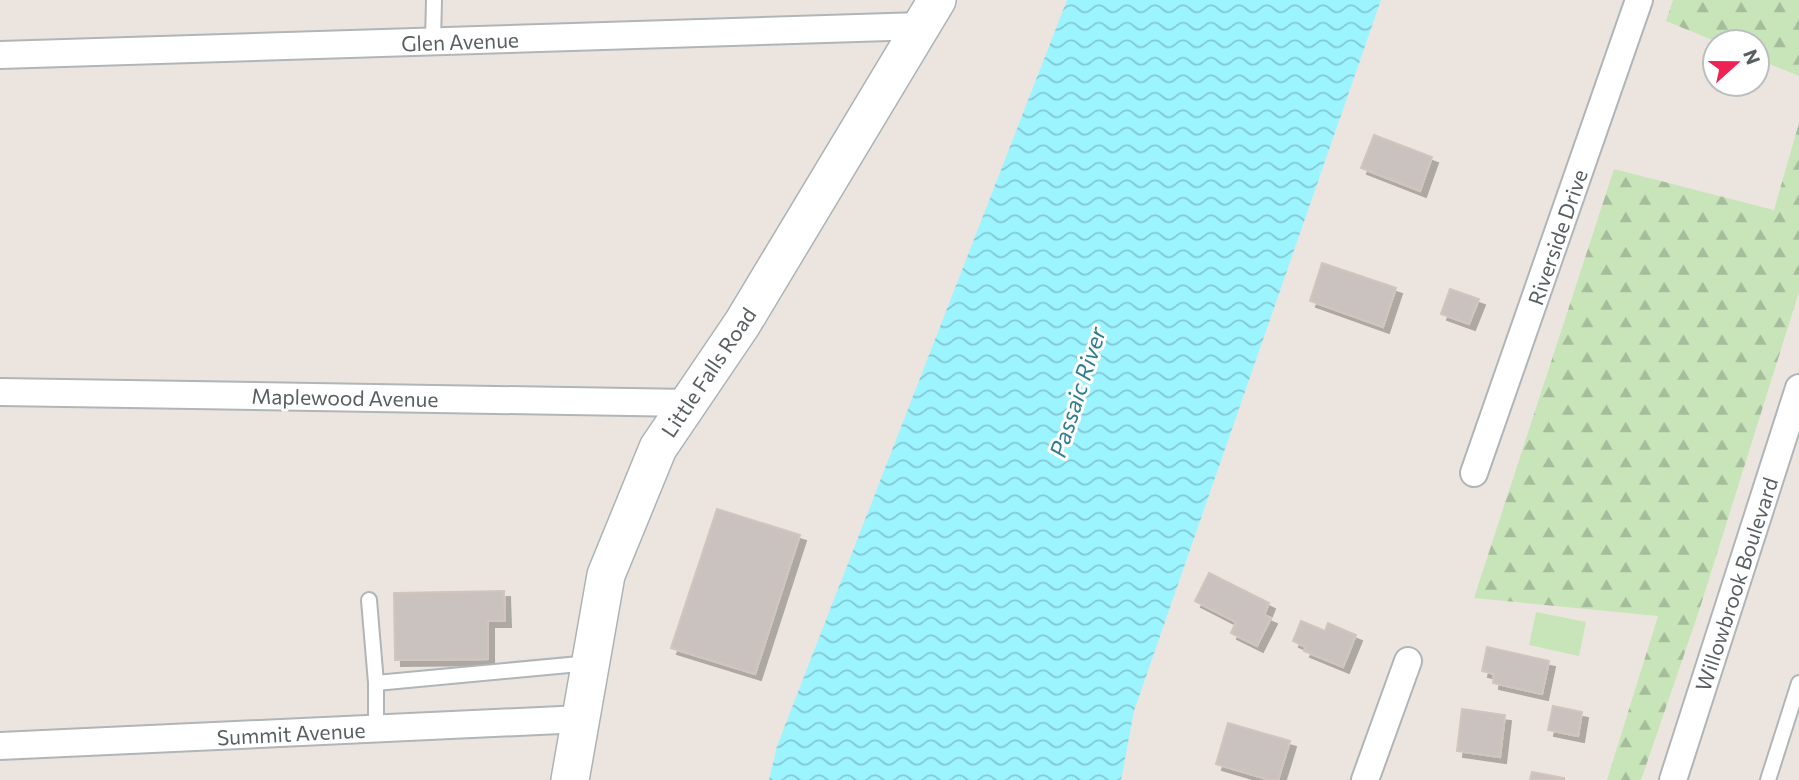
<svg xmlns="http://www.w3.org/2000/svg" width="1799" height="780" font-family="Commissioner,sans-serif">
	<defs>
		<pattern id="forest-firs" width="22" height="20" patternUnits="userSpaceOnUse" patternTransform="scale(1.75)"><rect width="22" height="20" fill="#c8e5ba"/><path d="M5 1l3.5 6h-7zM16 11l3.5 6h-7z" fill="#a5bd9b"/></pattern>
		<pattern id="water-waves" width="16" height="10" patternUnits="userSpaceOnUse" patternTransform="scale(1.75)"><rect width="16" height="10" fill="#9cf4ff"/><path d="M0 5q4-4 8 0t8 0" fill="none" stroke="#82c9d2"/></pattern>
		<filter id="shadow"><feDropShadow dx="6" dy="6" stdDeviation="0" flood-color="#0004"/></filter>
	</defs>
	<rect width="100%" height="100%" fill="#ece5df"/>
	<!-- forest -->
	<g fill="url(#forest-firs)">
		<polygon points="1673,0 1799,0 1799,76 1757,59 1757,42 1717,42 1666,21"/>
		<polygon points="1799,123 1799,292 1698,614 1641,780 1607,780 1658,616 1474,598 1614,169 1774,210"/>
	</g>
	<!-- park -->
	<polygon fill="#c8e5ba" points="1536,612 1586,622 1579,656 1529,645"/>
	<!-- water -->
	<polygon fill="url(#water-waves)" points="1067,0 1381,0 1134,711 1121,780 769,780 777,746"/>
	<!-- building -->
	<g fill="#c9c2be" stroke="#d1c5bd" stroke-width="2" filter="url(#shadow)">
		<polygon points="1374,135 1432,157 1420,191 1361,168"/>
		<polygon points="1322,263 1396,288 1383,327 1310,301"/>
		<polygon points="1450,289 1479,299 1469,324 1441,314"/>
		<polygon points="717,509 800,535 755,674 671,648"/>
		<polygon points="1209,573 1269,603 1264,615 1271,618 1257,646 1231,633 1236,622 1195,601"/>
		<polygon points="504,591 505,621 488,621 488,659 395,660 394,593"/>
		<polygon points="1301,621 1325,631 1328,623 1356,635 1343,667 1304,651 1306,647 1293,641"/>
		<polygon points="1487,647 1549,661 1542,694 1493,683 1494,674 1482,671"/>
		<polygon points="1553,706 1582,712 1578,736 1548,730"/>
		<polygon points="1462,709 1505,715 1500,757 1457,751"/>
		<polygon points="1228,723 1290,741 1278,780 1270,780 1216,764"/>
		<polygon points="1532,772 1564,778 1564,780 1530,780"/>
	</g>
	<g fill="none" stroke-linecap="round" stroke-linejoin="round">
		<!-- lane casing -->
		<g stroke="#b0b5b8" stroke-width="18">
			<g id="lane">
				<polyline points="433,41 434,0"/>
				<polyline points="369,600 376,683"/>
				<polyline points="376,729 376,683 590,663"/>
				<polyline points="1768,780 1799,683"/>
			</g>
		</g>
		<!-- street casing -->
		<g stroke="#b0b5b8" stroke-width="30">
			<g id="street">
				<polyline points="0,55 921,26"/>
				<polyline points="0,392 690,403"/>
				<polyline points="1474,473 1639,0"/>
				<polyline points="0,746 582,719"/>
				<polyline points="1365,780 1408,661"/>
				<polyline points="1673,780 1799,388"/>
			</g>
		</g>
		<!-- secondary casing -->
		<g stroke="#acb3b6" stroke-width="40">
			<polyline id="secondary" points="570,780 606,575 658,448 742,324 937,0"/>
		</g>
		<!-- lane -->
		<use href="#lane" stroke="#fff" stroke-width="14"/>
		<!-- street -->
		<use href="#street" stroke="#fff" stroke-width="26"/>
		<!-- secondary -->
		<use href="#secondary" stroke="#fff" stroke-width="37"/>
	</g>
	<g text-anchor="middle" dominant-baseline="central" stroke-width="6" stroke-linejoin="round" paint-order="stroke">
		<!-- street labels -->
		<g font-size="21" fill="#585f61" stroke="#fff">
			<text transform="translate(460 41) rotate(-2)">Glen Avenue</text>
			<text transform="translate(1557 237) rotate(-71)">Riverside Drive</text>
			<text transform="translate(708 372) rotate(-56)">Little Falls Road</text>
			<text transform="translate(345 397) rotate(1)">Maplewood Avenue</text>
			<text transform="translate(1736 584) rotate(-72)">Willowbrook Boulevard</text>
			<text transform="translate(291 733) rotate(-3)">Summit Avenue</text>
		</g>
		<!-- water labels -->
		<g font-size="23" font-style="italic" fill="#2e7d90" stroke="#fff">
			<text transform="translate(1077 392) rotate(-72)">Passaic River</text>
		</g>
	</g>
	<!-- north arrow -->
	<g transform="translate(1736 63) rotate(69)"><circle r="33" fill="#ffffff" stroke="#bcbfc0" stroke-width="2"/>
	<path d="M0-5L12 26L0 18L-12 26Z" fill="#ef2254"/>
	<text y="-10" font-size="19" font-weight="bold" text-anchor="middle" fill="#585f61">N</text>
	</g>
</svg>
